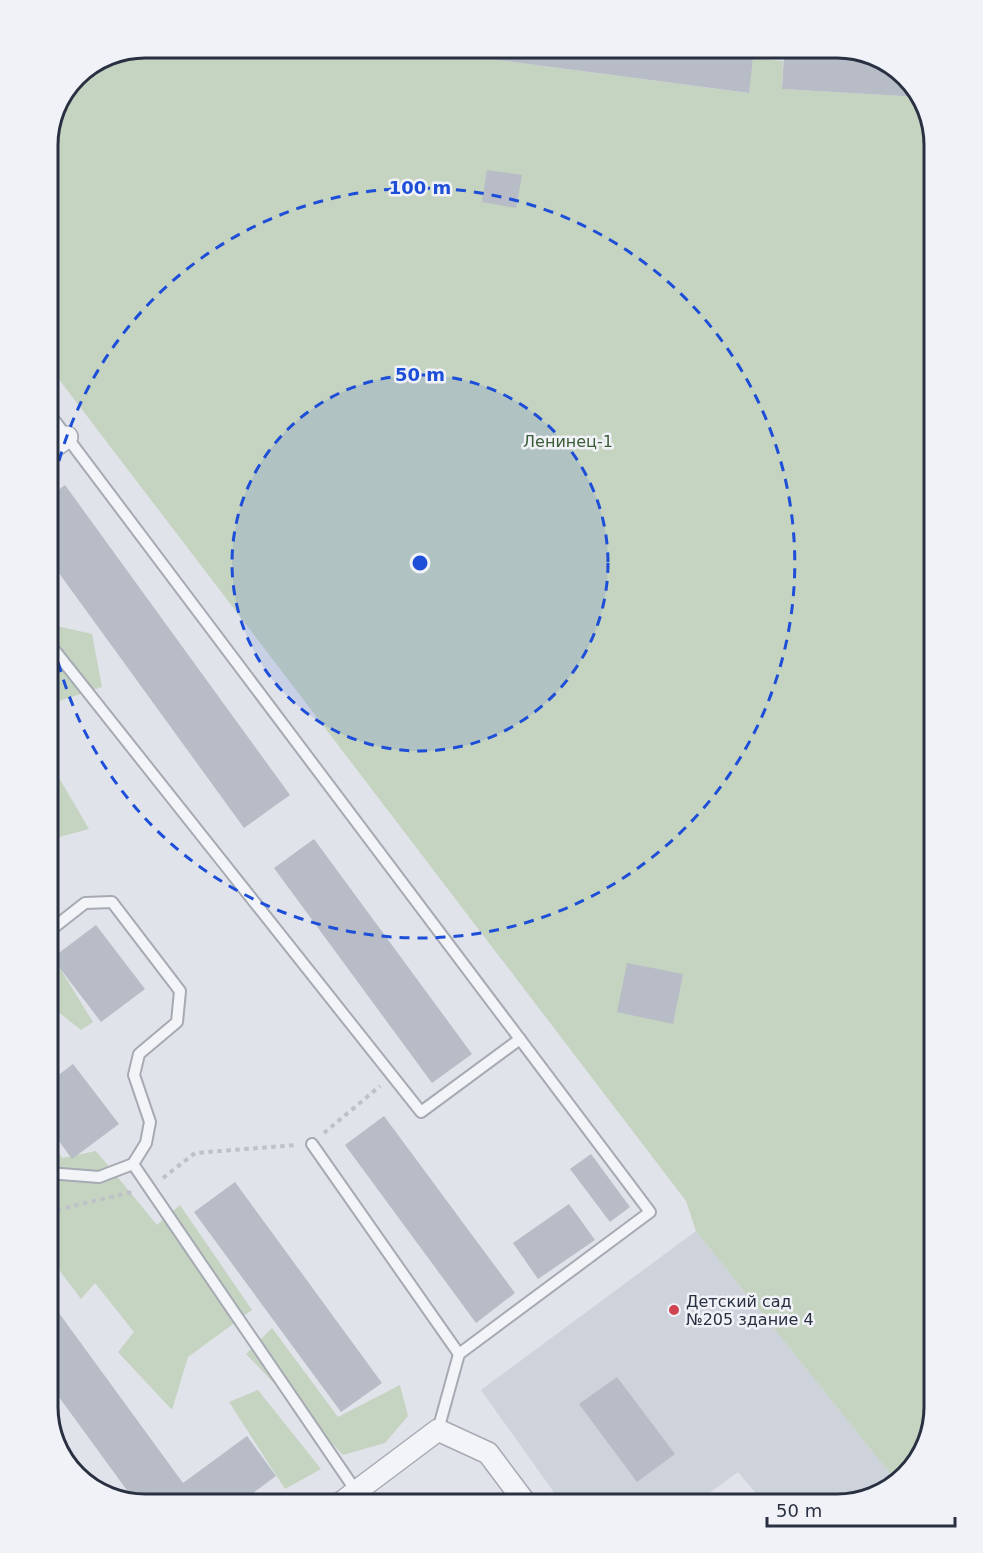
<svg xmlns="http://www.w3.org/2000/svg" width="983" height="1553" font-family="'DejaVu Sans',sans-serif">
	<rect width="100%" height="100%" fill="#e0e3e9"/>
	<!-- built -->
	<polygon fill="#ced2db" points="696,1231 896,1481 881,1495 838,1505 766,1505 738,1472 693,1505 563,1505 481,1390"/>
	<!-- green -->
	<g fill="#c5d3c1">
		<polygon points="145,48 445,48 461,55 748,93 753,58 783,61 782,89 920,97 925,102 935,145 935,1408 919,1462 896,1481 696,1231 686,1201 48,365 48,139 77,76"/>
		<polygon points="48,624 92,634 102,687 56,702 48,690"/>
		<polygon points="48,759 89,829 48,840"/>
		<polygon points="48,949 93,1022 81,1030 51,1006 48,1009"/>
		<polygon points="48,1132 62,1158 96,1151 157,1225 180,1205 252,1310 188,1357 172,1410 118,1352 134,1332 95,1283 81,1299 48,1255"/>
		<polygon points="272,1328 338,1417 400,1385 408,1416 385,1443 343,1455 246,1354"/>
		<polygon points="258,1390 321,1469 285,1489 229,1402"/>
	</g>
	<!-- building -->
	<g fill="#b7bcc6">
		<polygon points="445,48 675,48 753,58 749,93 461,55"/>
		<polygon points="784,54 878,60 892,65 920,97 782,89"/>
		<polygon points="487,170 522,175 516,208 482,202"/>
		<polygon points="65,485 290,795 244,828 48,558 48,497"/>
		<polygon points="314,839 472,1054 432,1083 274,868"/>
		<polygon points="96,925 145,989 101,1022 52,958"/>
		<polygon points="627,963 683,974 673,1024 617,1012"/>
		<polygon points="73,1064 119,1124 72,1159 48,1126 48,1083"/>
		<polygon points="384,1116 515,1293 476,1323 345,1145"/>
		<polygon points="591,1154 630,1207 610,1222 570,1169"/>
		<polygon points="235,1182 382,1383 341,1412 194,1212"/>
		<polygon points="569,1204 595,1240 538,1279 513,1243"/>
		<polygon points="48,1298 183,1483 247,1436 276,1476 237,1505 217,1505 216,1503 214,1505 137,1504 48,1382"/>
		<polygon points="617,1377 675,1454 637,1482 579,1404"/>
		<polygon points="462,1497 467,1505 451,1505"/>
	</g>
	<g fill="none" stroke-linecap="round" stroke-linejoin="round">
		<!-- service casing -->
		<g stroke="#a5aab3" stroke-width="14">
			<g id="service">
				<polyline points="48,412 650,1212 459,1354 438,1430"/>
				<polyline points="48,642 421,1112 520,1039"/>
				<polyline points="48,932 85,903 112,902 180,991 177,1022 139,1054 134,1075 150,1122 146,1143 133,1164 356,1491"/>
				<polyline points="312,1144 459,1354"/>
				<polyline points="48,1173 99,1177 133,1164"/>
			</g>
		</g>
		<!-- minor casing -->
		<g stroke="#a5aab3" stroke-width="24">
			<g id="minor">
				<polyline points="48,451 67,437"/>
				<polyline points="338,1505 438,1430 488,1453 527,1505"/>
			</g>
		</g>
		<!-- path -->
		<g stroke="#bec1c8" stroke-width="4" stroke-dasharray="4.5 4.5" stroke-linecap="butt">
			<polyline points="324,1133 380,1086"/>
			<polyline points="163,1178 195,1153 296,1145"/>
			<polyline points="48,1212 132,1192"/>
		</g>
		<!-- service -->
		<use href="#service" stroke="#f3f4f8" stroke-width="10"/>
		<!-- minor -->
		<use href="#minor" stroke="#f3f4f8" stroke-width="21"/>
	</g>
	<!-- distance rings -->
	<circle cx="420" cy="563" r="188" fill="#1d4ed8" fill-opacity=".12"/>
	<g fill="none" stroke="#1d4ed8" stroke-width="3" stroke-dasharray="10 8">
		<circle cx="420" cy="563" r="188"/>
		<path d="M48 514A375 375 0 1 1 48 612"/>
	</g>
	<!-- markers -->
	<circle fill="#d04351" stroke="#f0f2f7" stroke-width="2" cx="674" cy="1310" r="6"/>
	<g text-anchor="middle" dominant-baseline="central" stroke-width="5" stroke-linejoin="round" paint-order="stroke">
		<!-- park labels -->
		<g font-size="16" fill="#3b5d35" stroke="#f0f2f7">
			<text x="568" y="441">Ленинец-1</text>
		</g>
		<!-- poi labels -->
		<g font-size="16" fill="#283041" stroke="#f0f2f7" text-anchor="start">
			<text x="686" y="1301">Детский сад<tspan x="686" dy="18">№205 здание 4</tspan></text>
		</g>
	</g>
	<!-- crop -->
	<path d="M0 0H983V1553H0ZM145 58H837A87 87 0 0 1 924 145V1407A87 87 0 0 1 837 1494H145A87 87 0 0 1 58 1407V145A87 87 0 0 1 145 58Z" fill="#f0f2f7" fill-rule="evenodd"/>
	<path fill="none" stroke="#283041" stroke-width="3" d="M145 58H837A87 87 0 0 1 924 145V1407A87 87 0 0 1 837 1494H145A87 87 0 0 1 58 1407V145A87 87 0 0 1 145 58Z"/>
	<circle cx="420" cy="563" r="9" fill="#1d4ed8" stroke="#f0f2f7" stroke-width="3"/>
	<g font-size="18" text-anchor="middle" font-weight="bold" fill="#1d4ed8" stroke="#f0f2f7" stroke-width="5" stroke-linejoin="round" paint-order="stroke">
		<text x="420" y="194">100 m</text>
		<text x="420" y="381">50 m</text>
	</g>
	<!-- scale -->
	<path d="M767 1517v9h188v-9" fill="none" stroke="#283041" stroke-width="3"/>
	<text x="776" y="1517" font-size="18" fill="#283041" stroke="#f0f2f7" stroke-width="4.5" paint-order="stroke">50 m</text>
</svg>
